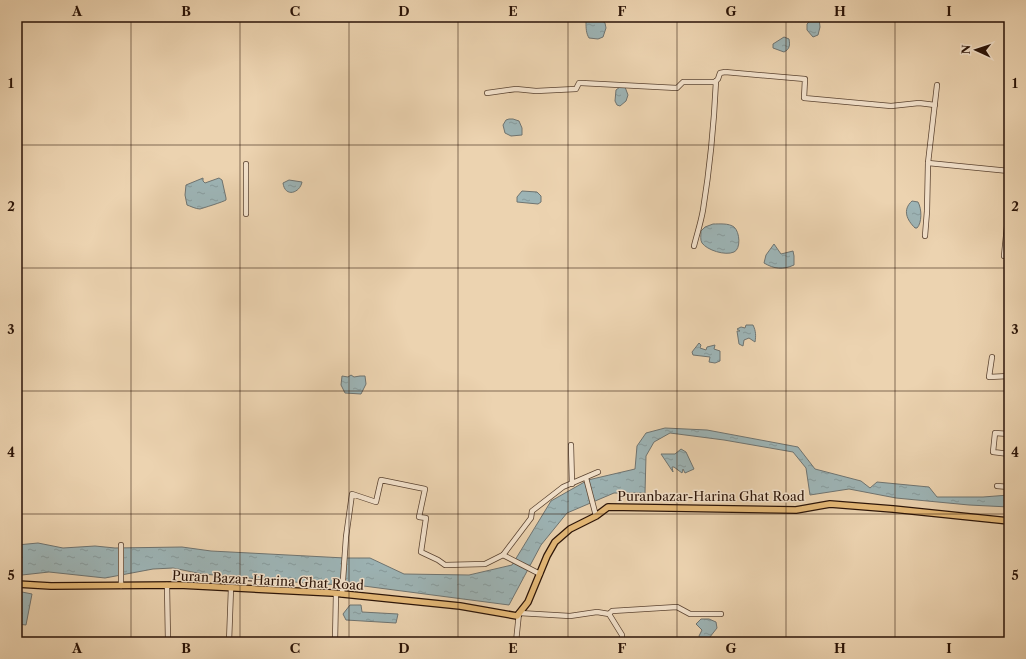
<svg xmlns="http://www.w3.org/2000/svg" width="1026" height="659" font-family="'Libre Caslon Text',serif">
	<defs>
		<pattern id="water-ripples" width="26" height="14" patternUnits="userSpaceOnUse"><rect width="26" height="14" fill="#9db5b7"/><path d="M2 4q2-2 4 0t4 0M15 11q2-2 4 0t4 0" fill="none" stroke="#879b9c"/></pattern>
	</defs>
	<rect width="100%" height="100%" fill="#ecd3b0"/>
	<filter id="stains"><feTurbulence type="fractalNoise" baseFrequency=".005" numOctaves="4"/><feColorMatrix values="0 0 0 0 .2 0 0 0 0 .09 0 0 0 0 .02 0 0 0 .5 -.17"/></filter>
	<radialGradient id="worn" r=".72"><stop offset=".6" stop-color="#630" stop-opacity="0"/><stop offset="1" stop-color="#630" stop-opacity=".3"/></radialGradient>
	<!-- water -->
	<g fill="url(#water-ripples)" stroke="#6f7471">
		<polygon points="817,17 819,18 820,27 818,35 813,37 807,30 807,24 813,18"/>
		<path d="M587 20H601L605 23 606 28 603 37 598 39 589 38C586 33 586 28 586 22Z"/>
		<path d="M784 37 789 39C790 45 790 49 784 52L773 48V44Z"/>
		<polygon points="620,87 625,87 628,95 626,101 620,106 617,105 615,101 616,90"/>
		<polygon points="509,119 513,119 519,121 522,128 522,135 511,136 505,133 503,125 506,120"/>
		<path d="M203 178V181L205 183 219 178 222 180 226 198V200C223 202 203 208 200 209 196 209 190 206 187 205L185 195 186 185Z"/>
		<path d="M289 180 302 182C300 193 285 198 283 183Z"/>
		<polygon points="522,191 537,192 541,196 541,202 538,204 517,202 517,197"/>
		<path d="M912 201 918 202C922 209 922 223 917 228H915C907 220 902 210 912 201Z"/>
		<path d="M713 224C719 224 729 223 734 227 740 232 741 249 734 252 725 256 707 250 702 243 700 240 701 235 701 231L705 227Z"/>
		<path d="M774 244 781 254 793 251 794 256V265C783 270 774 269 764 263L766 255Z"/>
		<path d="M746 325H753C756 331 756 336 755 342L749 338 744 340 743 346 739 344 737 331H740L737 329 741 327 745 328Z"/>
		<polygon points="699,343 701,345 700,348 706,350 707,347 715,345 714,349 720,351 720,361 715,363 709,362 710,357 693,355 692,352"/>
		<polygon points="351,375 354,377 360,376 365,376 366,384 361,394 345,393 341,385 342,376 348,377"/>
		<polygon points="665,428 707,430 798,447 815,469 861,481 870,488 877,482 929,487 937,497 983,497 1009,495 1009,507 969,505 896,498 849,489 810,495 806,468 793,452 724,440 670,433 654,442 646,456 645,493 614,493 567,513 541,545 509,605 356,585 318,584 202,574 173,568 153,569 105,578 49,572 22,575 17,573 17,545 38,543 63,548 95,546 115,548 182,547 211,551 345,558 370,558 404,574 469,575 512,565 551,501 588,480 635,469 637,446 646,433"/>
		<polygon points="681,449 686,452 694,469 685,473 683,469 682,473 674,467 672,467 673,472 661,454 675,454"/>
		<polygon points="17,591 32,594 26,625 17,624"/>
		<polygon points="350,605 361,605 362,612 398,614 396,623 346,620 343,614"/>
		<polygon points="701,619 709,619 716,622 717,628 706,642 700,640 699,636 702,630 696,624"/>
	</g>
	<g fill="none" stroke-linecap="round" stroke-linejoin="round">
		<!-- minor casing -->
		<g stroke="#5a4331" stroke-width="6">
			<g id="minor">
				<polyline points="487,93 516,89 536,91 576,89 579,83 581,83 677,88 683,82 715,82 718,79 720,73 725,72 805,79 804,98 891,106 919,103 935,105"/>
				<polyline points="928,163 1009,171"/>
				<polyline points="246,164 246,214"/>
				<polyline points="925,236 927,211 928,163 937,85"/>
				<path d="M694 246C697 234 701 222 703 210 710 167 714 124 716 81"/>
				<polyline points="1004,256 1009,206"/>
				<polyline points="992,357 989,377 1009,376"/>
				<polyline points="1009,434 995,433 993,452 1009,454"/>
				<polyline points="571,445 572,484"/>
				<polyline points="586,478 596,516"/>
				<polyline points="997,486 1009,487"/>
				<polyline points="121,545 121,586"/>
				<polyline points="503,555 540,574"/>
				<polyline points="167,585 168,642"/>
				<polyline points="342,594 346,537 352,494 376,502 381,480 425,489 419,517 426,518 421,552 438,560 445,565 485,564 503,555 531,518 532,511 563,487 598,472"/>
				<polyline points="609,614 622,635 622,642"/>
				<polyline points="229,642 231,588"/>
				<polyline points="335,642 336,593"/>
				<polyline points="516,642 519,613 570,616 597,612 609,614 612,611 677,607 690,614 721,614"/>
			</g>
		</g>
		<!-- major casing -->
		<g stroke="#2a1307" stroke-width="8">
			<polyline id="major" points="17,584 51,586 179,585 333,593 460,606 517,616 528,602 547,556 555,542 570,529 596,516 608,507 796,510 830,504 893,509 1009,521"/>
		</g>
		<!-- minor -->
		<use href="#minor" stroke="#f3e2cc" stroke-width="4.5"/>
		<!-- major -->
		<use href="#major" stroke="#e6ba78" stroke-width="5.5"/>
	</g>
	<!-- grid -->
	<path fill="none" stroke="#2a1307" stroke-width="1" stroke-opacity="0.55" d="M131 17V642M240 17V642M349 17V642M458 17V642M568 17V642M677 17V642M786 17V642M895 17V642M17 145H1009M17 268H1009M17 391H1009M17 514H1009"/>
	<g text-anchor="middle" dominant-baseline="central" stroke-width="3" stroke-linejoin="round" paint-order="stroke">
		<!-- street labels -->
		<g font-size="13" fill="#2a1307" stroke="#f3e2cc">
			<text x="711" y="496">Puranbazar-Harina Ghat Road</text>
			<text transform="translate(268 580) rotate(3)">Puran Bazar-Harina Ghat Road</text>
		</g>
	</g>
	<!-- margin -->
	<rect width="1026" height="659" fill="none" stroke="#ecd3b0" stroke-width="44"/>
	<!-- north arrow -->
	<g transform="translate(976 50) rotate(273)" stroke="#f3e2cc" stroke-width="3" paint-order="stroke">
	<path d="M0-3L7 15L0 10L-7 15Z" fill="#2a1307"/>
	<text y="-6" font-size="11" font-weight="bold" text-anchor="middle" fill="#2a1307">N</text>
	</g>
	<rect x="22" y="22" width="982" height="615" fill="none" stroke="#2a1307" stroke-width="1.5"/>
	<g font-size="13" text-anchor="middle" font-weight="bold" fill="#2a1307">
		<text x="77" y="16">A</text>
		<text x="186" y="16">B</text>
		<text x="295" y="16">C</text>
		<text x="404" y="16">D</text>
		<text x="513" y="16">E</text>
		<text x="622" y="16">F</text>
		<text x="731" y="16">G</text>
		<text x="840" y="16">H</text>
		<text x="949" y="16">I</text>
		<text x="11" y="88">1</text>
		<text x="1015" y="88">1</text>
		<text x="11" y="211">2</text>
		<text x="1015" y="211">2</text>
		<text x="11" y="334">3</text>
		<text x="1015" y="334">3</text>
		<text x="11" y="457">4</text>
		<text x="1015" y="457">4</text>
		<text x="11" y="580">5</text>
		<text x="1015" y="580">5</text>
		<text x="77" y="653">A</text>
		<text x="186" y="653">B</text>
		<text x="295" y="653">C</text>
		<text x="404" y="653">D</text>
		<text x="513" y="653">E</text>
		<text x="622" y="653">F</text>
		<text x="731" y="653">G</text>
		<text x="840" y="653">H</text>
		<text x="949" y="653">I</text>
	</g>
	<rect width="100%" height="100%" filter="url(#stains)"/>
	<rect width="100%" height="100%" fill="url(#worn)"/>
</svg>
